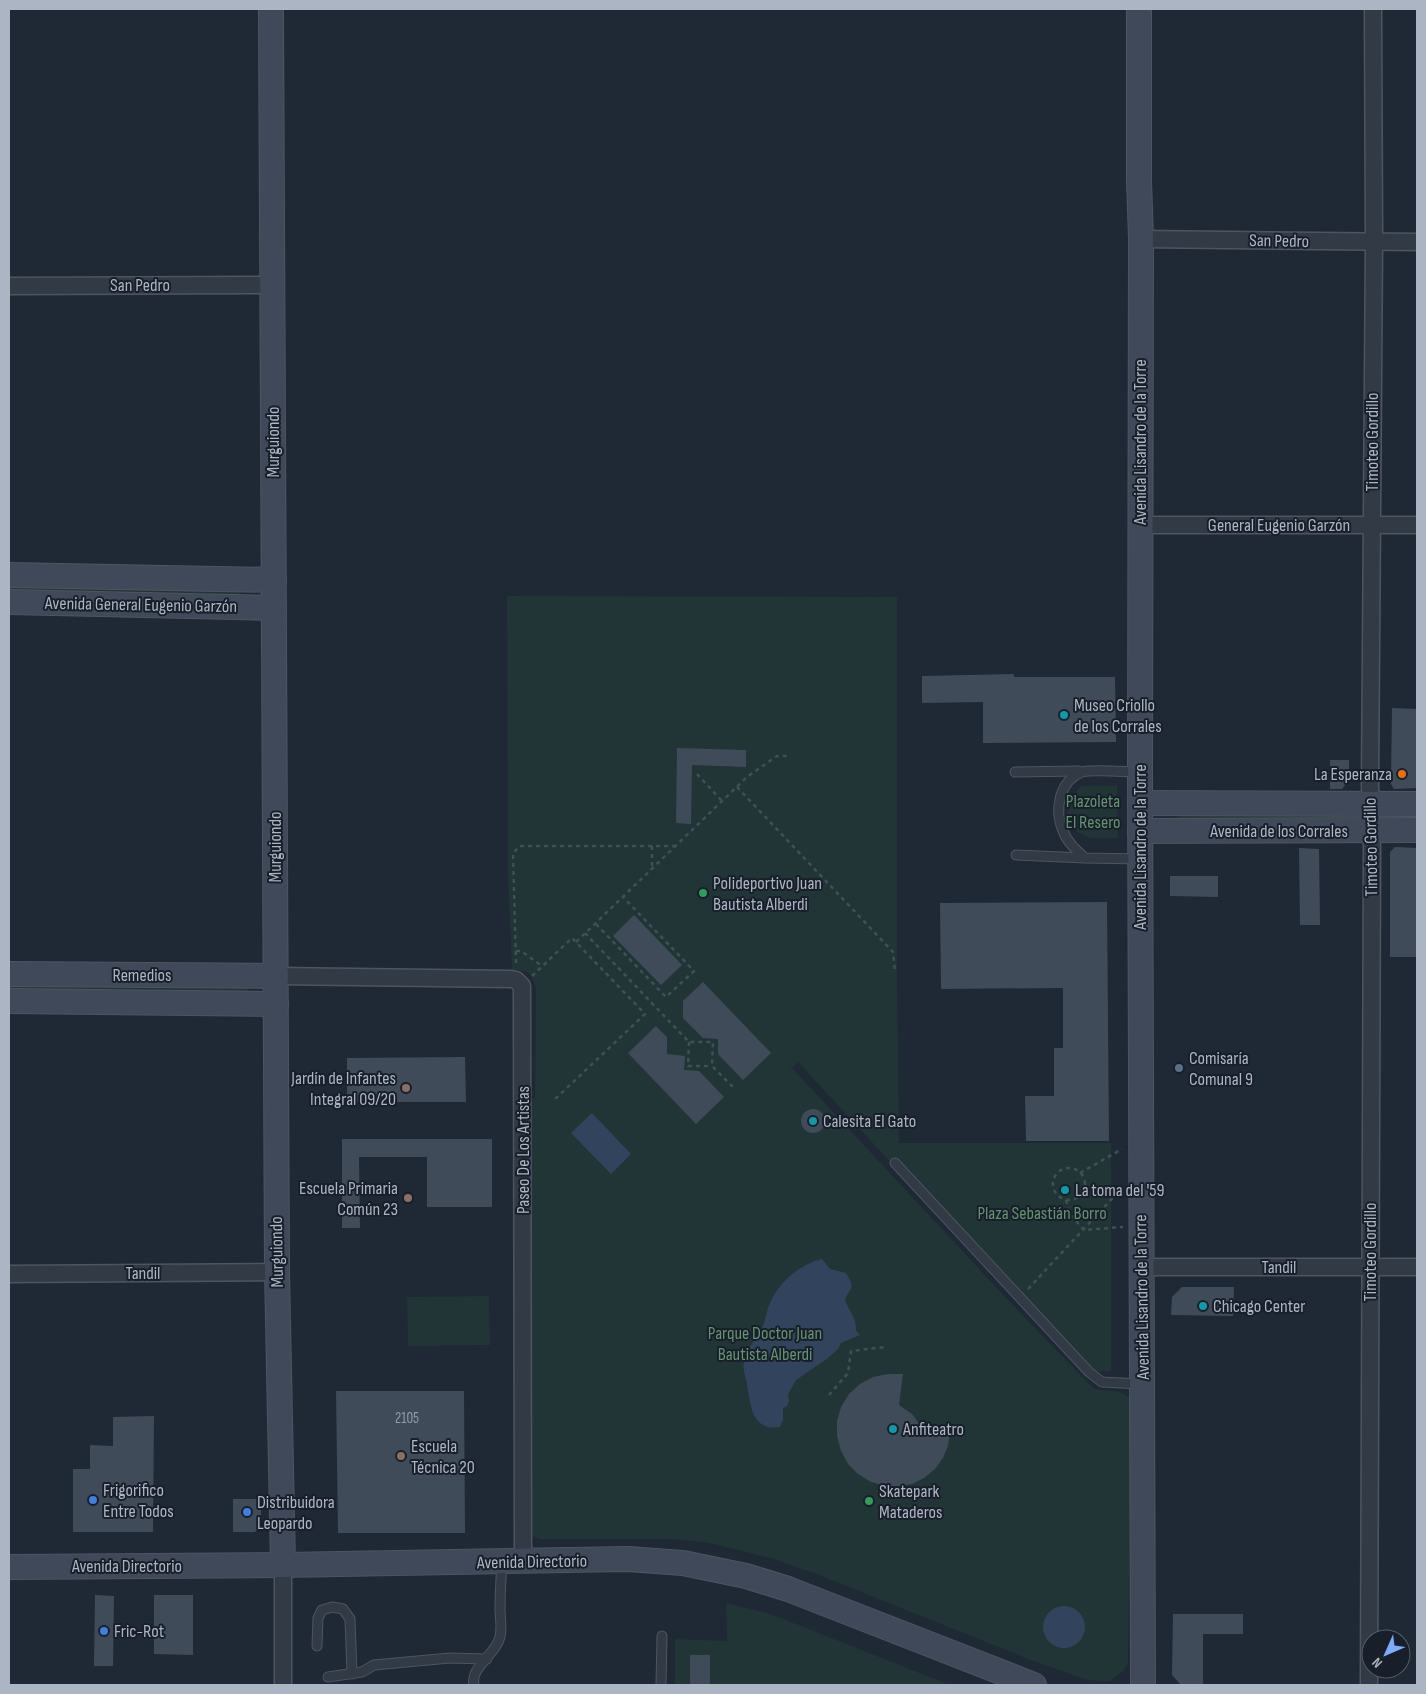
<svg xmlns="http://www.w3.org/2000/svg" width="1426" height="1694" font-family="'Sofia Sans Condensed',sans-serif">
	<rect width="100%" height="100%" fill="#1f2835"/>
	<!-- green -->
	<g fill="#213436">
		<polygon points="9,584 241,590 240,595 237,599 9,592"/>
		<path d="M507 596 897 597V969L899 1143H1111V1371H1095L898 1160 893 1165 798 1062 789 1071 793 1069 1008 1300 1093 1388C1108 1393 1119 1386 1131 1400L1128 1663 1123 1671 1110 1681H1098L1084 1679 1028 1659 819 1575 774 1559 710 1543 672 1539H540L534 1537 529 1532 530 1102 535 1097 536 989C531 971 530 971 512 970L508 871Z"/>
		<polygon points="1081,786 1117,786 1118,838 1090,838 1077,832 1067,813 1073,796"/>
		<polygon points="1178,812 1344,812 1344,824 1179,824"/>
		<polygon points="9,985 247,987 248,990 246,993 9,992"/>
		<polygon points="489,1296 490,1345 408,1346 407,1297"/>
		<polygon points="726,1603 771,1614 950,1685 675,1685 675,1639 727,1641"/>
	</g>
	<!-- water -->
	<g fill="#32445d">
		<polygon points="592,1113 631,1154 611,1174 571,1133"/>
		<path d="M822 1259 830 1269 846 1273C856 1290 851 1285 845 1300 849 1310 857 1319 856 1331L860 1335 841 1343 838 1349 828 1358 796 1380 788 1394 789 1401 787 1406 783 1408V1420L780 1427C776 1427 771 1428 768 1427 750 1422 750 1399 747 1385 746 1377 742 1370 744 1362 746 1350 756 1339 762 1328 766 1320 766 1311 770 1303 779 1282 800 1264 822 1259Z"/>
		<circle cx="1064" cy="1627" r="21"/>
	</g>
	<!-- building -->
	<g fill="#404b5a">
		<polygon points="1014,674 1014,677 1115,677 1116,742 983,743 983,702 922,703 922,676"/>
		<polygon points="1392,708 1417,709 1417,788 1394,789 1391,784"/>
		<polygon points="677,748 746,750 746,767 692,765 691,824 676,823"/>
		<polygon points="1330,760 1349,760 1349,780 1342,789 1330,789"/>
		<polygon points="1395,847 1417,848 1417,957 1390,957 1390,852"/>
		<polygon points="1299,848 1319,849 1320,925 1300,925"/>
		<polygon points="1170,876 1218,876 1218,897 1170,896"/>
		<polygon points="1107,902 1109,1141 1026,1141 1025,1096 1054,1096 1054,1048 1063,1048 1063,988 941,989 940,903"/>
		<polygon points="634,915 682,965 661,985 613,936"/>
		<polygon points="703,982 771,1053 743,1080 718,1054 718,1039 703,1038 683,1018 683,1001"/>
		<polygon points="656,1026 667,1037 667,1054 685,1056 684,1070 699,1071 724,1097 696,1124 628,1053"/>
		<polygon points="465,1057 466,1102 347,1102 347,1058"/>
		<circle cx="813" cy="1121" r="12"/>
		<polygon points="342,1139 492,1139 492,1207 427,1207 427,1157 359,1157 360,1228 342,1228"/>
		<polygon points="1182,1287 1234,1287 1233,1316 1171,1315 1172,1297"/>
		<polygon points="888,1374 903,1374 899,1405 912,1414 921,1426 951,1426 948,1446 943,1458 935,1469 924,1478 912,1484 899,1486 885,1486 871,1482 858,1474 848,1464 841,1451 837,1436 837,1421 841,1407 849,1394 860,1384 873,1377"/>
		<polygon points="336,1391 464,1391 465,1533 338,1533"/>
		<polygon points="154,1416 153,1532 73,1532 73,1469 90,1469 90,1445 113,1446 113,1417"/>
		<polygon points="233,1499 261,1499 261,1525 255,1532 233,1532"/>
		<polygon points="95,1595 114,1596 113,1666 94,1666"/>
		<polygon points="154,1595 193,1595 193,1655 154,1654"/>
		<polygon points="1173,1614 1243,1614 1243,1634 1203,1634 1203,1685 1181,1685 1172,1675"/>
		<rect x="690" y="1655" width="20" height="30"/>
	</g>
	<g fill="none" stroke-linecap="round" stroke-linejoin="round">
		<!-- lane casing -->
		<g stroke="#4d5561" stroke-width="11">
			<g id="lane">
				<polyline points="1015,772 1079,771"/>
				<path d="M1140 772C1127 772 1092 769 1082 772 1059 781 1054 810 1063 831 1067 842 1076 850 1085 858L1140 859"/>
				<polyline points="1016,855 1085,858"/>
				<polyline points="895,1163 1089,1372 1102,1382 1140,1384"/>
				<polyline points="317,1646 318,1618 322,1610 332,1607 343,1609 350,1619 352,1674"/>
				<polyline points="328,1677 362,1672 374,1665 450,1658 487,1659"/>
				<path d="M474 1685C470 1668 494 1655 499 1640 503 1630 500 1619 500 1609 500 1593 501 1578 502 1562"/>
				<polyline points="661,1685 662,1636"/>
			</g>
		</g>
		<!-- street casing -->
		<g stroke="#4d5561" stroke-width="19">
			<g id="street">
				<polyline points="1141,239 1417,242"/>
				<polyline points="9,286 272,285"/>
				<polyline points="1140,525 1417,525"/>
				<polyline points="276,976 511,979 516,980 522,986 523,1562"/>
				<polyline points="1141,1267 1417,1267"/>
				<polyline points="9,1274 277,1272"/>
				<polyline points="283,1565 283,1685"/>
				<polyline points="1369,1685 1372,849 1370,785 1374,242 1373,9"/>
			</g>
		</g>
		<!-- secondary casing -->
		<g stroke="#4d5561" stroke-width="26">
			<g id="secondary">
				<polyline points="271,9 277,1272 283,1565"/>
				<polyline points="1139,9 1139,180 1141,239 1140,772 1143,1685"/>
				<polyline points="9,575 274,580"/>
				<polyline points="9,602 274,608"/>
				<polyline points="1140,803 1417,804"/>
				<polyline points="1140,831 1417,830"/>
				<polyline points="9,974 276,976"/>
				<polyline points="9,1001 276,1004"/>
				<polyline points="9,1567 283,1565 628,1559 683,1563 746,1576 788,1589 1034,1685"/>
			</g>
		</g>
		<!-- path -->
		<g stroke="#3e5154" stroke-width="2.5" stroke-dasharray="4 4" stroke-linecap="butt">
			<polyline points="697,774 722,801"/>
			<polyline points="737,787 893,952 895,971"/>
			<polyline points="652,846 652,868"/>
			<polyline points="596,924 666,997 694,971 623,897"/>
			<polyline points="585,933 689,1042 713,1042 712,1066 735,1089"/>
			<polyline points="576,942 747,777 777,756 789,756"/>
			<polyline points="516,951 521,951 542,966"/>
			<polyline points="516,963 513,853 520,846 675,846"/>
			<polyline points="532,976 572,938 645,1014 554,1100"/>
			<polyline points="689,1042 688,1066 712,1066"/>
			<circle cx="1069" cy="1184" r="16"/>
			<polyline points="1080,1173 1122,1149"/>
			<polyline points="1066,1200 1070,1214 1084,1230 1123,1227"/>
			<polyline points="1028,1289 1121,1189"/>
			<polyline points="829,1395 848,1373 851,1351 885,1347"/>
		</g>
		<!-- lane -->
		<use href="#lane" stroke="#323a46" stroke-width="9"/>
		<!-- street -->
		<use href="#street" stroke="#323a46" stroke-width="16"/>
		<!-- secondary -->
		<use href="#secondary" stroke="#404959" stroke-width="24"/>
	</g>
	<!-- markers -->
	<g fill="#0f9aa8" stroke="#181f2a" stroke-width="2">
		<circle cx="1064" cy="715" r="5"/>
		<circle cx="813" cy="1121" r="5"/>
		<circle cx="1065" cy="1190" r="5"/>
		<circle cx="1203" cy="1306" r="5"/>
		<circle cx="893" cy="1429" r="5"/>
	</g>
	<circle fill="#e8710a" stroke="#181f2a" stroke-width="2" cx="1402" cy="774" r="5"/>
	<g fill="#2e9e5b" stroke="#181f2a" stroke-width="2">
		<circle cx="703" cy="893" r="5"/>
		<circle cx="869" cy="1501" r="5"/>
	</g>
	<circle fill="#5c6f8a" stroke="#181f2a" stroke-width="2" cx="1179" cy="1068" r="5"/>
	<g fill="#8d6e63" stroke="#181f2a" stroke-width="2">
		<circle cx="406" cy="1088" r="5"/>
		<circle cx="408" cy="1198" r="5"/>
		<circle cx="401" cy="1456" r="5"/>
	</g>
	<g fill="#3f7fe0" stroke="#181f2a" stroke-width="2">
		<circle cx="93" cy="1500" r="5"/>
		<circle cx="247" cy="1512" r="5"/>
		<circle cx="104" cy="1631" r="5"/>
	</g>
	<g text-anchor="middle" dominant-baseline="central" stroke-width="4" stroke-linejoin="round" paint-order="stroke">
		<!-- number labels -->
		<g font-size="15" fill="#919aa9">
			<text x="407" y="1418">2105</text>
		</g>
		<!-- street labels -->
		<g font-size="18" fill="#acb5c3" stroke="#181f2a">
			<text transform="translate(1279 241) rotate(1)">San Pedro</text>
			<text x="140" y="285">San Pedro</text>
			<text transform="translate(273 442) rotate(-90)">Murguiondo</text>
			<text transform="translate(1140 442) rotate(-90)">Avenida Lisandro de la Torre</text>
			<text transform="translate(1372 442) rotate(-90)">Timoteo Gordillo</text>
			<text x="1279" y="525">General Eugenio Garzón</text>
			<text transform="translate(141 605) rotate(1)">Avenida General Eugenio Garzón</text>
			<text x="1279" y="831">Avenida de los Corrales</text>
			<text transform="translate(275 847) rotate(-90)">Murguiondo</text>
			<text transform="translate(1140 847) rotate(-90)">Avenida Lisandro de la Torre</text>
			<text transform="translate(1371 847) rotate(-91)">Timoteo Gordillo</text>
			<text x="142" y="975">Remedios</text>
			<text transform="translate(523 1150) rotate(-90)">Paseo De Los Artistas</text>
			<text transform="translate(277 1252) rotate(-91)">Murguiondo</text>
			<text transform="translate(1370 1252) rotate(-90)">Timoteo Gordillo</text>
			<text x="1279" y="1267">Tandil</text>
			<text x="143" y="1273">Tandil</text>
			<text transform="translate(1142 1297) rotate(-91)">Avenida Lisandro de la Torre</text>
			<text transform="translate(532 1562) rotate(-1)">Avenida Directorio</text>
			<text x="127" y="1566">Avenida Directorio</text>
		</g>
		<!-- poi labels -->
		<g font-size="18" fill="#acb5c3" stroke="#181f2a" text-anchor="start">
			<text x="1074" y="705">Museo Criollo<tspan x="1074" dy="21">de los Corrales</tspan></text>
			<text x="1392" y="774" text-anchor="end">La Esperanza</text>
			<text x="713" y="883">Polideportivo Juan<tspan x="713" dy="21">Bautista Alberdi</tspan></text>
			<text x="1189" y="1058">Comisaría<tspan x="1189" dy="21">Comunal 9</tspan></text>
			<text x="396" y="1078" text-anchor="end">Jardín de Infantes<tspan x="396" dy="21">Integral 09/20</tspan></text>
			<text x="823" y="1121">Calesita El Gato</text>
			<text x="398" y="1188" text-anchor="end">Escuela Primaria<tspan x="398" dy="21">Común 23</tspan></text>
			<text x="1075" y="1190">La toma del '59</text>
			<text x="1213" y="1306">Chicago Center</text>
			<text x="903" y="1429">Anfiteatro</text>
			<text x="411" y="1446">Escuela<tspan x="411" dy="21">Técnica 20</tspan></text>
			<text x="103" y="1490">Frigorifico<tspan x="103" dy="21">Entre Todos</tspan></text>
			<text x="879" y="1491">Skatepark<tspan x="879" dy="21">Mataderos</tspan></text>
			<text x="257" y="1502">Distribuidora<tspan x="257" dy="21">Leopardo</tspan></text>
			<text x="114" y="1631">Fric-Rot</text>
		</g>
		<!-- park labels -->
		<g font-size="18" fill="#64936f" stroke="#181f2a">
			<text x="1093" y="801">Plazoleta<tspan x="1093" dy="21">El Resero</tspan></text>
			<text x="1042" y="1213">Plaza Sebastián Borro</text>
			<text x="765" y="1333">Parque Doctor Juan<tspan x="765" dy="21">Bautista Alberdi</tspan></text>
		</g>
	</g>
	<!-- border -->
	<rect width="1426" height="1694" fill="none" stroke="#acb5c3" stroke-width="20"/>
	<!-- north arrow -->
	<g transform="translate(1386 1654) rotate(225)"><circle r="24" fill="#181f2a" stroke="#535b67"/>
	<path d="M0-4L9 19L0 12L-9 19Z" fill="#7dabf7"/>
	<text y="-8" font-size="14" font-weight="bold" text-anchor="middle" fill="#acb5c3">N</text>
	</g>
</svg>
